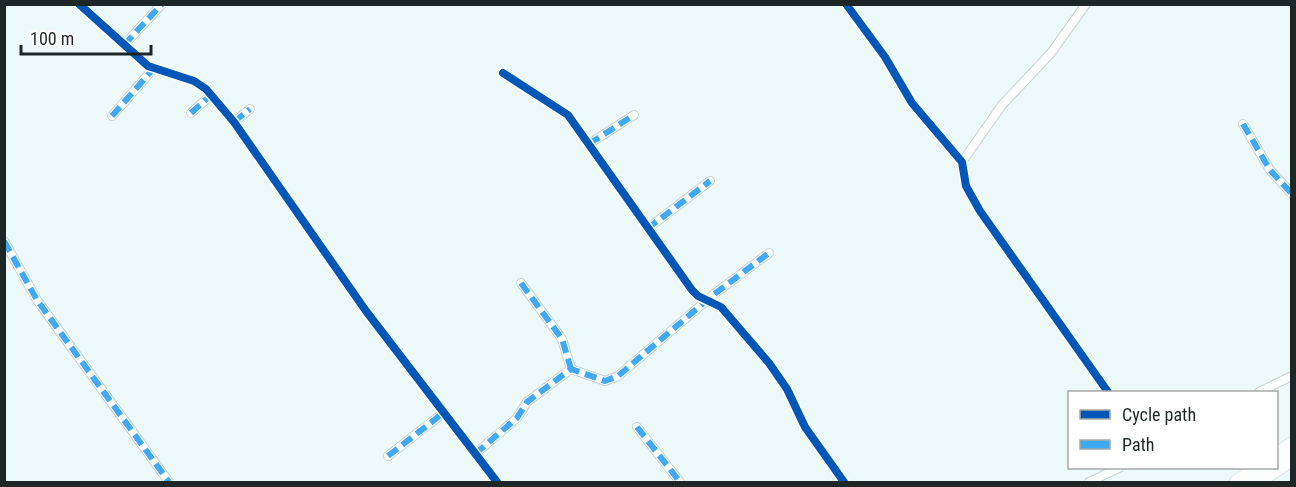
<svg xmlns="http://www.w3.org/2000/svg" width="1296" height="487" font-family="'Roboto Condensed',sans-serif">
	<rect width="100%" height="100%" fill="#edf9f9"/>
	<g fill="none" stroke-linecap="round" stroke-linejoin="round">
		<!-- minor casing -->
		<g stroke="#c8d3d2" stroke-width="10">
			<g id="minor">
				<polyline points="79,4 148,66 194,81 206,89 234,122 366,311 497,482"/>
				<polyline points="846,4 885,57 912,103 962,162 966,186 980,211 1108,392"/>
				<polyline points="124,45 162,4"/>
				<polyline points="503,73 568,115 692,290 698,296 721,307 769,363 787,389 805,427 844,482"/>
				<polyline points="191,113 211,95"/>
				<polyline points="112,116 154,68"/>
				<polyline points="234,122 250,109"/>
				<polyline points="1243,124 1270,170 1292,194"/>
				<polyline points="589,144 634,115"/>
				<polyline points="962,162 1002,105 1051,53 1086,4"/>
				<polyline points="647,229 710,181"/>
				<polyline points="4,241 37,300 169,482"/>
				<polyline points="521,283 562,339 571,369"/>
				<polyline points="1259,392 1292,376"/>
				<polyline points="637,427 680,482"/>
				<polyline points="475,454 517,418 527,402 571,369 605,381 618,376 713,295 769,253"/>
				<polyline points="388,456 442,414"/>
				<polyline points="1089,482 1119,468"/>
			</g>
		</g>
		<!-- primary casing -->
		<g stroke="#c8d3d2" stroke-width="15">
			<g id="primary">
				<polyline points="1276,455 1292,444"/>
				<polyline points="1237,482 1259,468"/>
				<polyline points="1258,482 1292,459"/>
			</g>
		</g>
		<!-- minor -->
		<use href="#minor" stroke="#fcfefe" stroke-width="8"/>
		<!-- primary -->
		<use href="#primary" stroke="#fcfefe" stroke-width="14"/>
		<!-- quiet -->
		<g stroke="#3fa9f5" stroke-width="6" stroke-dasharray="12 6" stroke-linecap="butt">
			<polyline points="124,45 162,4"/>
			<polyline points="191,113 211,95"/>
			<polyline points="112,116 154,68"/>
			<polyline points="234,122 250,109"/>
			<polyline points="1243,124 1270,170 1292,194"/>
			<polyline points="589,144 634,115"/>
			<polyline points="647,229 710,181"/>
			<polyline points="4,241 37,300 169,482"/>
			<polyline points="521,283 562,339 571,369"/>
			<polyline points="637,427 680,482"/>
			<polyline points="475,454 517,418 527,402 571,369 605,381 618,376 713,295 769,253"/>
			<polyline points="388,456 442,414"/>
		</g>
		<!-- cycleway casing -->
		<g stroke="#fff" stroke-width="11">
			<g id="cycleway">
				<polyline points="79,4 148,66 194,81 206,89 234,122 366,311 497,482"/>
				<polyline points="846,4 885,57 912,103 962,162 966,186 980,211 1108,392"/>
				<polyline points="503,73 568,115 692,290 698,296 721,307 769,363 787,389 805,427 844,482"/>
			</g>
		</g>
		<!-- cycleway -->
		<use href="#cycleway" stroke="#0057b8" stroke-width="8"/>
	</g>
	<!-- border -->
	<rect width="1296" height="487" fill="none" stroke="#1d2726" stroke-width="12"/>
	<!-- legend -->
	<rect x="1068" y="391" width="210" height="78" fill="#ffffff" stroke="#a5a9a8" stroke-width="1.5"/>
	<rect x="1080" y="410" width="30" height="9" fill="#0057b8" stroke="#a5a9a8" stroke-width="1.5"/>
	<text x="1122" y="421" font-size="18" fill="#1d2726">Cycle path</text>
	<rect x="1080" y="440" width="30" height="9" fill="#3fa9f5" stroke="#a5a9a8" stroke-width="1.5"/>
	<text x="1122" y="451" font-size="18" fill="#1d2726">Path</text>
	<!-- scale -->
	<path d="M21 45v9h130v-9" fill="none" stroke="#1d2726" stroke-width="3"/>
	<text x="30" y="45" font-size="18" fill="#1d2726" stroke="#ffffff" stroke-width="4.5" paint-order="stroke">100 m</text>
</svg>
